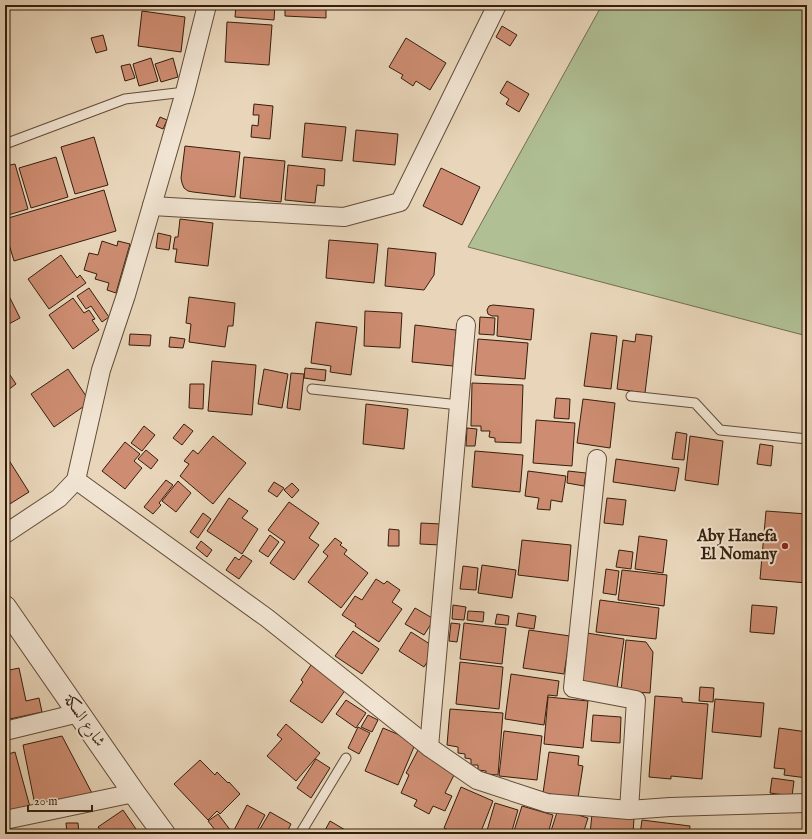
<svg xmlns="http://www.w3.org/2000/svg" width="812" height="839" font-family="'IM FELL English',Amiri,serif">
	<rect width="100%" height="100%" fill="#e9d6ba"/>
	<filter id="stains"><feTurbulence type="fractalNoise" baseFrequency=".005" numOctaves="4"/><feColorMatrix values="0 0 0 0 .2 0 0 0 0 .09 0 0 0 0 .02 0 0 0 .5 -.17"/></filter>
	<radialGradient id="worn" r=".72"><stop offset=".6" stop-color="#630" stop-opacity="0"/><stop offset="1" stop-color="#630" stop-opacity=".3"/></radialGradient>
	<!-- green -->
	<polygon fill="#b0bf94" stroke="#726e50" points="602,5 807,5 807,336 468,247"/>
	<!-- building -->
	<g fill="#ce8d72" stroke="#351e0c">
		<polygon points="236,5 275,5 274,20 235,17"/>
		<polygon points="285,5 326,5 326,18 285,16"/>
		<polygon points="142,11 185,17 181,52 138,46"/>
		<polygon points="227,22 272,25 269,65 225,62"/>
		<polygon points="502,26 517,35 510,46 496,37"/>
		<polygon points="103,35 107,50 96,53 91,38"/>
		<polygon points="406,38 446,63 430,90 416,81 413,86 401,78 403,75 389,67"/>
		<polygon points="151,58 158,81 139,86 133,64"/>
		<polygon points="173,58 178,77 161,82 155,64"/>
		<polygon points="130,64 135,78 125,81 121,66"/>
		<polygon points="507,81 529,94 519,112 506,104 509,99 500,93"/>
		<polygon points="254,104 273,106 270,139 251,137 252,125 258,126 259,115 253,115"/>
		<polygon points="160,117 167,120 163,129 156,126"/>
		<polygon points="305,123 346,127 342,161 302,157"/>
		<polygon points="356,130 398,134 395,165 353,161"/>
		<polygon points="94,137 108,185 75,194 61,147"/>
		<polygon points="185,146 240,152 235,197 193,192 188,191 184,188 182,183 181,178"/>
		<polygon points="56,157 68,197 31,208 19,168"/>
		<polygon points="244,157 285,161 281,202 240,198"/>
		<polygon points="15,164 28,209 5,216 5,166"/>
		<polygon points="288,165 325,169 324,186 317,185 315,203 285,200"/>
		<polygon points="441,168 480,187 462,225 423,206"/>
		<polygon points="104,190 116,231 14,261 5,231 5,219"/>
		<polygon points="180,219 213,223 208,266 175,262 177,249 173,249 175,237 178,237"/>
		<polygon points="158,233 171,236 169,250 156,248"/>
		<polygon points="329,240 378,244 374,283 326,278"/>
		<polygon points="102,241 117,246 118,241 130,244 116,293 107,290 109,283 95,279 97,274 84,270 89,253 98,255"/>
		<polygon points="388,248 436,253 434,275 424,290 385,286"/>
		<polygon points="61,255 77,278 80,275 86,283 49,309 28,279"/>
		<polygon points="5,288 20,318 5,326"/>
		<polygon points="89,288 109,317 102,322 91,306 86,309 77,296"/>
		<polygon points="189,297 235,303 233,326 228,326 225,347 189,342 191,324 186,323"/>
		<polygon points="73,298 84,313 89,310 95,319 92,320 99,330 73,349 49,315"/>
		<polygon points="493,305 534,309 531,340 497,336 498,316 492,316 488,314 487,310 489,306"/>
		<polygon points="365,311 402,313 400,348 364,346"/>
		<polygon points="480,317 495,318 494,335 479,334"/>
		<polygon points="316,322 357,327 351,375 330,372 331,366 311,363"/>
		<polygon points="415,325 456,330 453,366 412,362"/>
		<polygon points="591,333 617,336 611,389 584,386"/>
		<polygon points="130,334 151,335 150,346 129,345"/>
		<polygon points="636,334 652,336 645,393 617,389 623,340 635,342"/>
		<polygon points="170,337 185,339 183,348 169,347"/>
		<polygon points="478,339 528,343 525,379 475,375"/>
		<polygon points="212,361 256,365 252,415 208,411"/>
		<polygon points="305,368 326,370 325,381 304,378"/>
		<polygon points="68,369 90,402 54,427 31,394"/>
		<polygon points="264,369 288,374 282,408 258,404"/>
		<polygon points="291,373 304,374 300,410 287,408"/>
		<polygon points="10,375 16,384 8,390 5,386 5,379"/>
		<polygon points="472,383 523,385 521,443 495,442 495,438 489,437 490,431 481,431 481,426 471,426"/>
		<polygon points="190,384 204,384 203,409 189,408"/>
		<polygon points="556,398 570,399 569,419 554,418"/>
		<polygon points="583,399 615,403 610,448 577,443"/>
		<polygon points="366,404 408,409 404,449 363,444"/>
		<polygon points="536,420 575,423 572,466 533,463"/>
		<polygon points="184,424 193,431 182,445 173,438"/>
		<polygon points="144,426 155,435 142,451 131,443"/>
		<polygon points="467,428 477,429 475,446 466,446"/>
		<polygon points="676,432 687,434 684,460 672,459"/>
		<polygon points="213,436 246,463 213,504 180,476 189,464 184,461 193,450 198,454"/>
		<polygon points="690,436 723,441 718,485 685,480"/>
		<polygon points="125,442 140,454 134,461 142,468 125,489 102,471"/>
		<polygon points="760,444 773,446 771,466 757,464"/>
		<polygon points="146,450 158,460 151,469 138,459"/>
		<polygon points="475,451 523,455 520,492 472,487"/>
		<polygon points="5,454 29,492 5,507"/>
		<polygon points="616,459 679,468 675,491 613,482"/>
		<polygon points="528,471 566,476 562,502 551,500 550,510 537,509 539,498 525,496"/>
		<polygon points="568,471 586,473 584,486 567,483"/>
		<polygon points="166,480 173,485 159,503 161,505 153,514 144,507"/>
		<polygon points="178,481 191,493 176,512 162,501"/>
		<polygon points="274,482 284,488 277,497 268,491"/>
		<polygon points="292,483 299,490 292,498 284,490"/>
		<polygon points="229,498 248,511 242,518 258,529 242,554 207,531"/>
		<polygon points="607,498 626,500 623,525 604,523"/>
		<polygon points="289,502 319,523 309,538 319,545 294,580 270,563 285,542 268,530"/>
		<polygon points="766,511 807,514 807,583 760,579"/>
		<polygon points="203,513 211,519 198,538 190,532"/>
		<polygon points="421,523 441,524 440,545 420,544"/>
		<polygon points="389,529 399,530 399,546 388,546"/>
		<polygon points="270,535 279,542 268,557 259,551"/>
		<polygon points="639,536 667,540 663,573 635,569"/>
		<polygon points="335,538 342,543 340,545 347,550 344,554 368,573 341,608 308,582 328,556 323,552"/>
		<polygon points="522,540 571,545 568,581 518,575"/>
		<polygon points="201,541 212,550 207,557 196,548"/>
		<polygon points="619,550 633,552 631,569 616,567"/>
		<polygon points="243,555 252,561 239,579 226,570 235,557 239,560"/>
		<polygon points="482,565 516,570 512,598 478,593"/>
		<polygon points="463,566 478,568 476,590 460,589"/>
		<polygon points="606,569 619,571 616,595 603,593"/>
		<polygon points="622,570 667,575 664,606 618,600"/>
		<polygon points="376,579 384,584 387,581 400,590 392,602 402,609 379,642 355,626 356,624 342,615 355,596 362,600"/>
		<polygon points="600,600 659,608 656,639 596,632"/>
		<polygon points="453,605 466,607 464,620 452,619"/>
		<polygon points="752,605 777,607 774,634 750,632"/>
		<polygon points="415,608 434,619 424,635 405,624"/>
		<polygon points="468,611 484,612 483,622 467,620"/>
		<polygon points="518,613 536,616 534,629 516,626"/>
		<polygon points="497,614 509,616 508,625 495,624"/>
		<polygon points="451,623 460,624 457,642 449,641"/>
		<polygon points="464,623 506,628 502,664 460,659"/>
		<polygon points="529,630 570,636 564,674 523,668"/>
		<polygon points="353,631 379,649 362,674 335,656"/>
		<polygon points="411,632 436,648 424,667 399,651"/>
		<polygon points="587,633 624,639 617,688 580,683"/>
		<polygon points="626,640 646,642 653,652 650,693 621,691"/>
		<polygon points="460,662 503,667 499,709 456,704"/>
		<polygon points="311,665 346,689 322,723 290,701 303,682 301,680"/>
		<polygon points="19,668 26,701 39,698 42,712 5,720 5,671"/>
		<polygon points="511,674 559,681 557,696 548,695 544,725 505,719"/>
		<polygon points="700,687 714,688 713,702 699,701"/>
		<polygon points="655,696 682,698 682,702 708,704 702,779 671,776 671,779 649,777"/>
		<polygon points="548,697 588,701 583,748 544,744"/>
		<polygon points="715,699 764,703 761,737 712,732"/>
		<polygon points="346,700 366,713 356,728 336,714"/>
		<polygon points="450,709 503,713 498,775 486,774 486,771 478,770 478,765 471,765 471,759 465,758 465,754 458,753 458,747 447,745"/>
		<polygon points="368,715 378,720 372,732 361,727"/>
		<polygon points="593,715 621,717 620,743 591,741"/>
		<polygon points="286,724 320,753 296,781 267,756 282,739 277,735"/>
		<polygon points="358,727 370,733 359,754 348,748"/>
		<polygon points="383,728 416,742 398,785 365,771"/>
		<polygon points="779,728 807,732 807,778 784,775 785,769 774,768"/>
		<polygon points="504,731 542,736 537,780 499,776"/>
		<polygon points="62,736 94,797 35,805 23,745"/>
		<polygon points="418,750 457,769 445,793 452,796 445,811 433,806 429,814 414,806 417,800 401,793 409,775 406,773"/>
		<polygon points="15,752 30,807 5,813 5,755"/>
		<polygon points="549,752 579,756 578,765 583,766 578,798 543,793"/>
		<polygon points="316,759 330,768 311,798 297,788"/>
		<polygon points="200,760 215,775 217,772 228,783 229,782 240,794 220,814 217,811 208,820 174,784"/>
		<polygon points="772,778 794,781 792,796 770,793"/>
		<polygon points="461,787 493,801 480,834 454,834 455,833 444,828"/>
		<polygon points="495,803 518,810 511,834 486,834"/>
		<polygon points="247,805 265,815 255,834 232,834"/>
		<polygon points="522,806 553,815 548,834 513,834"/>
		<polygon points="558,809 588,818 583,834 550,834"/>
		<polygon points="123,810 138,832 135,834 103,834 98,827"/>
		<polygon points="270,812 291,824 286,834 257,834"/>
		<polygon points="218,814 231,831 226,834 218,834 208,821"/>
		<polygon points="592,814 634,818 633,834 590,834"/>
		<polygon points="642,820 690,826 689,834 640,834"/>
		<polygon points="330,821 352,834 323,834"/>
		<polygon points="66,823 78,823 79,834 67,834"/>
		<polygon points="64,830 64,834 40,834 40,833"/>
		<polygon points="96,830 99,834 90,834"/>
	</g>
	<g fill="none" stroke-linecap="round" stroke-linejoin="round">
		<!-- service casing -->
		<g stroke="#624c38" stroke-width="11">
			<g id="service">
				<polyline points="5,144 125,99 185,92"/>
				<polyline points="312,389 459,405"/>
				<polyline points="631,396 695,403 720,430 807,439"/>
				<polyline points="300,834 346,758"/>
			</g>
		</g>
		<!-- minor casing -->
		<g stroke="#624c38" stroke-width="20">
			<g id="minor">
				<polyline points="152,206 344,217 400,202 497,5"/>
				<polyline points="597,459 573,688 636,700 629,810"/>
				<polyline points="76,480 267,618 429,747 477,780 547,803 629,810 670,807 807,803"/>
				<polyline points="5,534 59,498 76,480 101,370 126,295 185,92 207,5"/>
				<polyline points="5,731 79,713"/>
				<polyline points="429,747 466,325"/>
				<polyline points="5,820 134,793"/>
			</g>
		</g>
		<!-- tertiary casing -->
		<g stroke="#624c38" stroke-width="24">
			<polyline id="tertiary" points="5,607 134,793 164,834"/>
		</g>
		<!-- service -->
		<use href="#service" stroke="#f1e4d2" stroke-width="9"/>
		<!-- minor -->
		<use href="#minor" stroke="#f1e4d2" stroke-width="18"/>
		<!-- tertiary -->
		<use href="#tertiary" stroke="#f1e4d2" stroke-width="22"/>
	</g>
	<!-- markers -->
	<circle fill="#8f2418" stroke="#f1e4d2" stroke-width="1.5" cx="785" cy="546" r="4"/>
	<g text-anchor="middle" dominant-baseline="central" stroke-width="4" stroke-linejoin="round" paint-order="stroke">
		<!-- poi labels -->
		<g font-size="16" font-weight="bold" fill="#351e0c" stroke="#f1e4d2" text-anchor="end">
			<text x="777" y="537">Aby Hanefa<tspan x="777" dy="18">El Nomany</tspan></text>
		</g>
		<!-- street labels -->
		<g font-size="16" fill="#351e0c" stroke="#f1e4d2">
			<text transform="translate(84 721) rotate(55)">شارع السكة</text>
		</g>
	</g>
	<!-- margin -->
	<rect width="812" height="839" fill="none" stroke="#e9d6ba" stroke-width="20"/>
	<rect x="6" y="6" width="800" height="827" fill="none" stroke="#351e0c" stroke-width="2"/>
	<rect x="10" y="10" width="792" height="819" fill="none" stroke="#351e0c"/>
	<!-- scale -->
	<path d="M28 805v6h64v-6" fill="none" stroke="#351e0c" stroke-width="2"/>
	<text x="34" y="805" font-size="12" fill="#351e0c" stroke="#f1e4d2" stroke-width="3" paint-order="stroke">20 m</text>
	<rect width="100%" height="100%" filter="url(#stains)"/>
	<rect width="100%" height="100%" fill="url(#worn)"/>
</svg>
